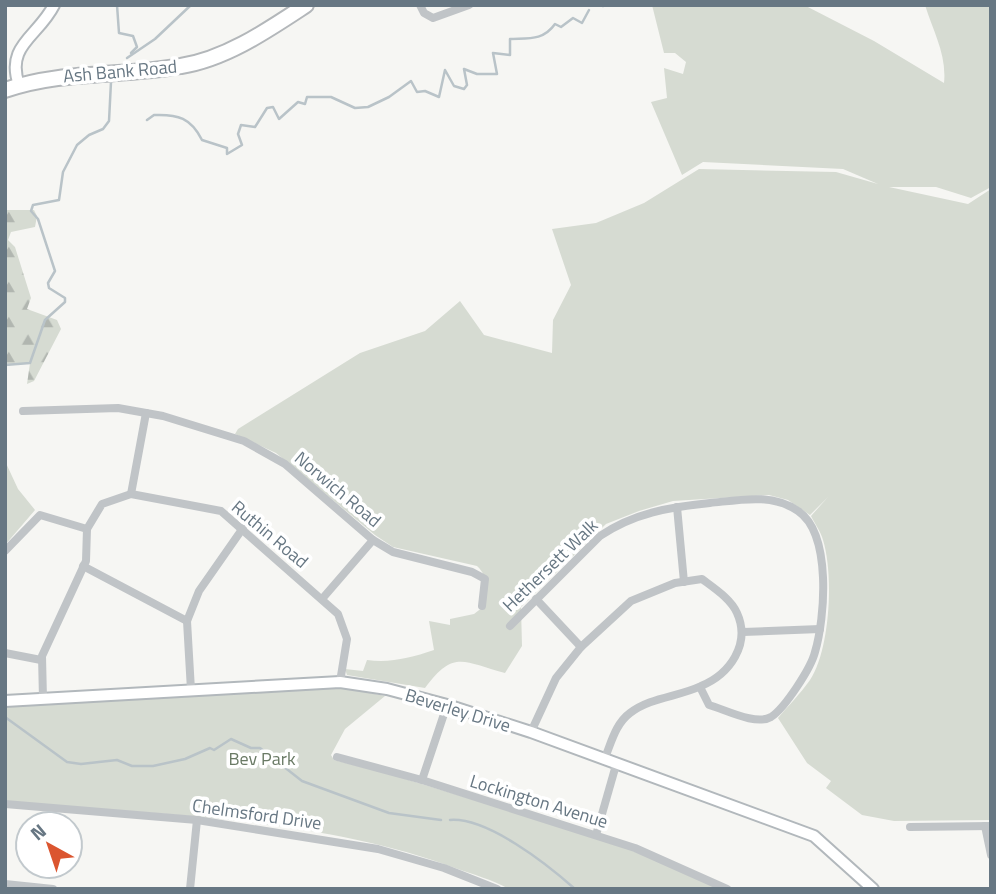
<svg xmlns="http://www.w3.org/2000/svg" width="996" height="894" font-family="'Titillium Web',sans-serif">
	<defs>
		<pattern id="forest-firs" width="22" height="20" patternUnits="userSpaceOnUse" patternTransform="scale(1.75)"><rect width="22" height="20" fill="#d6dbd2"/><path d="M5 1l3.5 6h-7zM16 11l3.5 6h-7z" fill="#b1b6b0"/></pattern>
	</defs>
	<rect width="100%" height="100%" fill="#f6f6f3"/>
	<!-- green -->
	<g fill="#d6dbd2">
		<path d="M652 5H804L874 41 944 83C947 55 933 31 925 5H991V187L971 198 936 187H889L968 204 991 189V820L894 821 862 815 826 788 831 781 807 763 778 718C788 706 801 693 810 680 830 650 834 575 823 540 821 532 815 524 811 516L828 497 810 515 788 500 769 495 673 501 639 511 606 524 521 607 522 646 505 673C463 662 454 649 425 688L347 675 345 669 363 671 367 660C391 663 410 658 434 650L429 621 450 625V619L474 614 483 607C485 591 490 578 477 566L393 547 375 535 276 453 235 434 238 429 360 353 425 331 460 301 484 335 552 353 553 320 571 285 552 229 596 223 644 203 699 169 836 172 878 184 843 169 703 162 682 175 651 102 667 98 664 68 683 74 686 62 675 53H664Z"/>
		<polygon points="5,461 18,489 35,510 5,545"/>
		<path d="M340 687 385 696 345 729 331 755 334 760 389 774 612 842 723 889H509C491 879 474 875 455 868 318 817 151 814 5 802V706Z"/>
	</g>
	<!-- forest -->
	<polygon fill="url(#forest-firs)" points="5,210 34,210 37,216 35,227 11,232 8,240 15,247 31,298 27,309 57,320 61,329 34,381 27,384 30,363 5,365"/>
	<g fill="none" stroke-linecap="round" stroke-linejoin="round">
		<!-- stream -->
		<g stroke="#b9c3c8" stroke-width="2.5">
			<polyline points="117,5 119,33 133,36 137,47 131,53"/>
			<polyline points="603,6 606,5"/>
			<polyline points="127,58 155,39 191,5"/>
			<path d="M147 120 154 115C178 114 191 118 202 140L227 148V154L242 145 238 134 241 125 255 127 267 108 273 107 279 119 298 102 305 104 307 97H331L355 108 368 107 389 97 411 81 417 92 425 91 439 97 445 70 454 86 464 89 467 85 464 69 477 74H497L493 53 510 55V39C528 38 543 41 555 24L561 27 573 18 582 23 589 10"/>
			<polyline points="5,365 30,363 45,320 65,302 65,298 49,288 48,283 55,271 38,219 31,211 33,205 59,200 63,172 77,145 89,135 103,129 109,121 111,82"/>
			<polyline points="5,717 67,762 81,764 117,760 132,766 153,766 185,759 210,748 214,750 231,739 251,748 260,748 302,781 389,813 441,820"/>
			<path d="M450 820C487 817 547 864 575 889"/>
		</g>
		<!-- secondary casing -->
		<g stroke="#b2b8bc" stroke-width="14">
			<g id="secondary">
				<path d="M19 85C5 45 38 37 54 5"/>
				<polyline points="5,701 340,682 387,689 447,705 531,732 814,836 873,889"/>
			</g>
		</g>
		<!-- highway casing -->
		<g stroke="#b3b7ba" stroke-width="18">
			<path id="highway" d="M5 90C63 70 122 77 181 66 226 59 268 30 306 5"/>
		</g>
		<!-- street -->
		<g stroke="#c0c4c7" stroke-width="8">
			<polyline points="420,5 424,13 433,18 469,5"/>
			<polyline points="23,411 118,408 163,416 244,441 285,464 373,540 393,552 472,572 485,579 482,606"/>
			<polyline points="131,494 146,413"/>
			<polyline points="677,507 684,582"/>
			<polyline points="5,551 40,515 87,529"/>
			<polyline points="83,566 187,621"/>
			<polyline points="322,599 373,540"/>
			<polyline points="536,599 581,647"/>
			<path d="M510 626 600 536C634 513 670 507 710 503 740 500 772 493 798 511 832 534 825 618 815 652 811 668 785 708 771 717 756 726 724 709 709 705L700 687"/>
			<polyline points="743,632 820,629"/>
			<polyline points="5,653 41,660"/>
			<polyline points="191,690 187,621 199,591 243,528"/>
			<polyline points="43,699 42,656 86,561 87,529 102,504 131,494 221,511 338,614 347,639 340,682"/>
			<path d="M531 732 556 678 581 647 631 601 675 583 702 579C714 588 731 599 737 613 751 644 730 674 701 686 678 697 651 697 630 713 615 724 611 744 604 760"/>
			<polyline points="337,757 422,780 635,848 727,889"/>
			<polyline points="422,780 447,705"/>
			<polyline points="5,804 197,820 378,849 444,868 497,889"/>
			<polyline points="985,826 991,855"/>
			<polyline points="910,827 991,826"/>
			<polyline points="596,835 616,765"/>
			<polyline points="5,884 53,889"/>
			<polyline points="190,889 197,820"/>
		</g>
		<!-- secondary -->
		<use href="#secondary" stroke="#fff" stroke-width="10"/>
		<!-- highway -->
		<use href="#highway" stroke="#fff" stroke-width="14"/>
	</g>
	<g text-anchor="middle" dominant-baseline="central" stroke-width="7" stroke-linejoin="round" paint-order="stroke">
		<!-- street labels -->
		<g font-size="18" fill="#677783" stroke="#fff">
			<text transform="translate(120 71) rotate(-5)">Ash Bank Road</text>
			<text transform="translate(338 489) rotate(40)">Norwich Road</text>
			<text transform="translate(270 534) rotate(40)">Ruthin Road</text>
			<text transform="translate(550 565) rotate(-44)">Hethersett Walk</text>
			<text transform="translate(458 710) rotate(17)">Beverley Drive</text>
			<text transform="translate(539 801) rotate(17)">Lockington Avenue</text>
			<text transform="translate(257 814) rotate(8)">Chelmsford Drive</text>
		</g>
		<!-- park labels -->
		<g font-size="18" fill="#6a7a65" stroke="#fff">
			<text x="262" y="758">Bev Park</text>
		</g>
	</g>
	<!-- border -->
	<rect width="996" height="894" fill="none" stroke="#677783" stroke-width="14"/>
	<!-- north arrow -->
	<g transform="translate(49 845) rotate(320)"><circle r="33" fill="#ffffff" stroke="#c2c9cd" stroke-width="2"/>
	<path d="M0-5L12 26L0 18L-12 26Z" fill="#db552f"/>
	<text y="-10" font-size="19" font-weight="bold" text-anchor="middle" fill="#677783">N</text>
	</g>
</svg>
